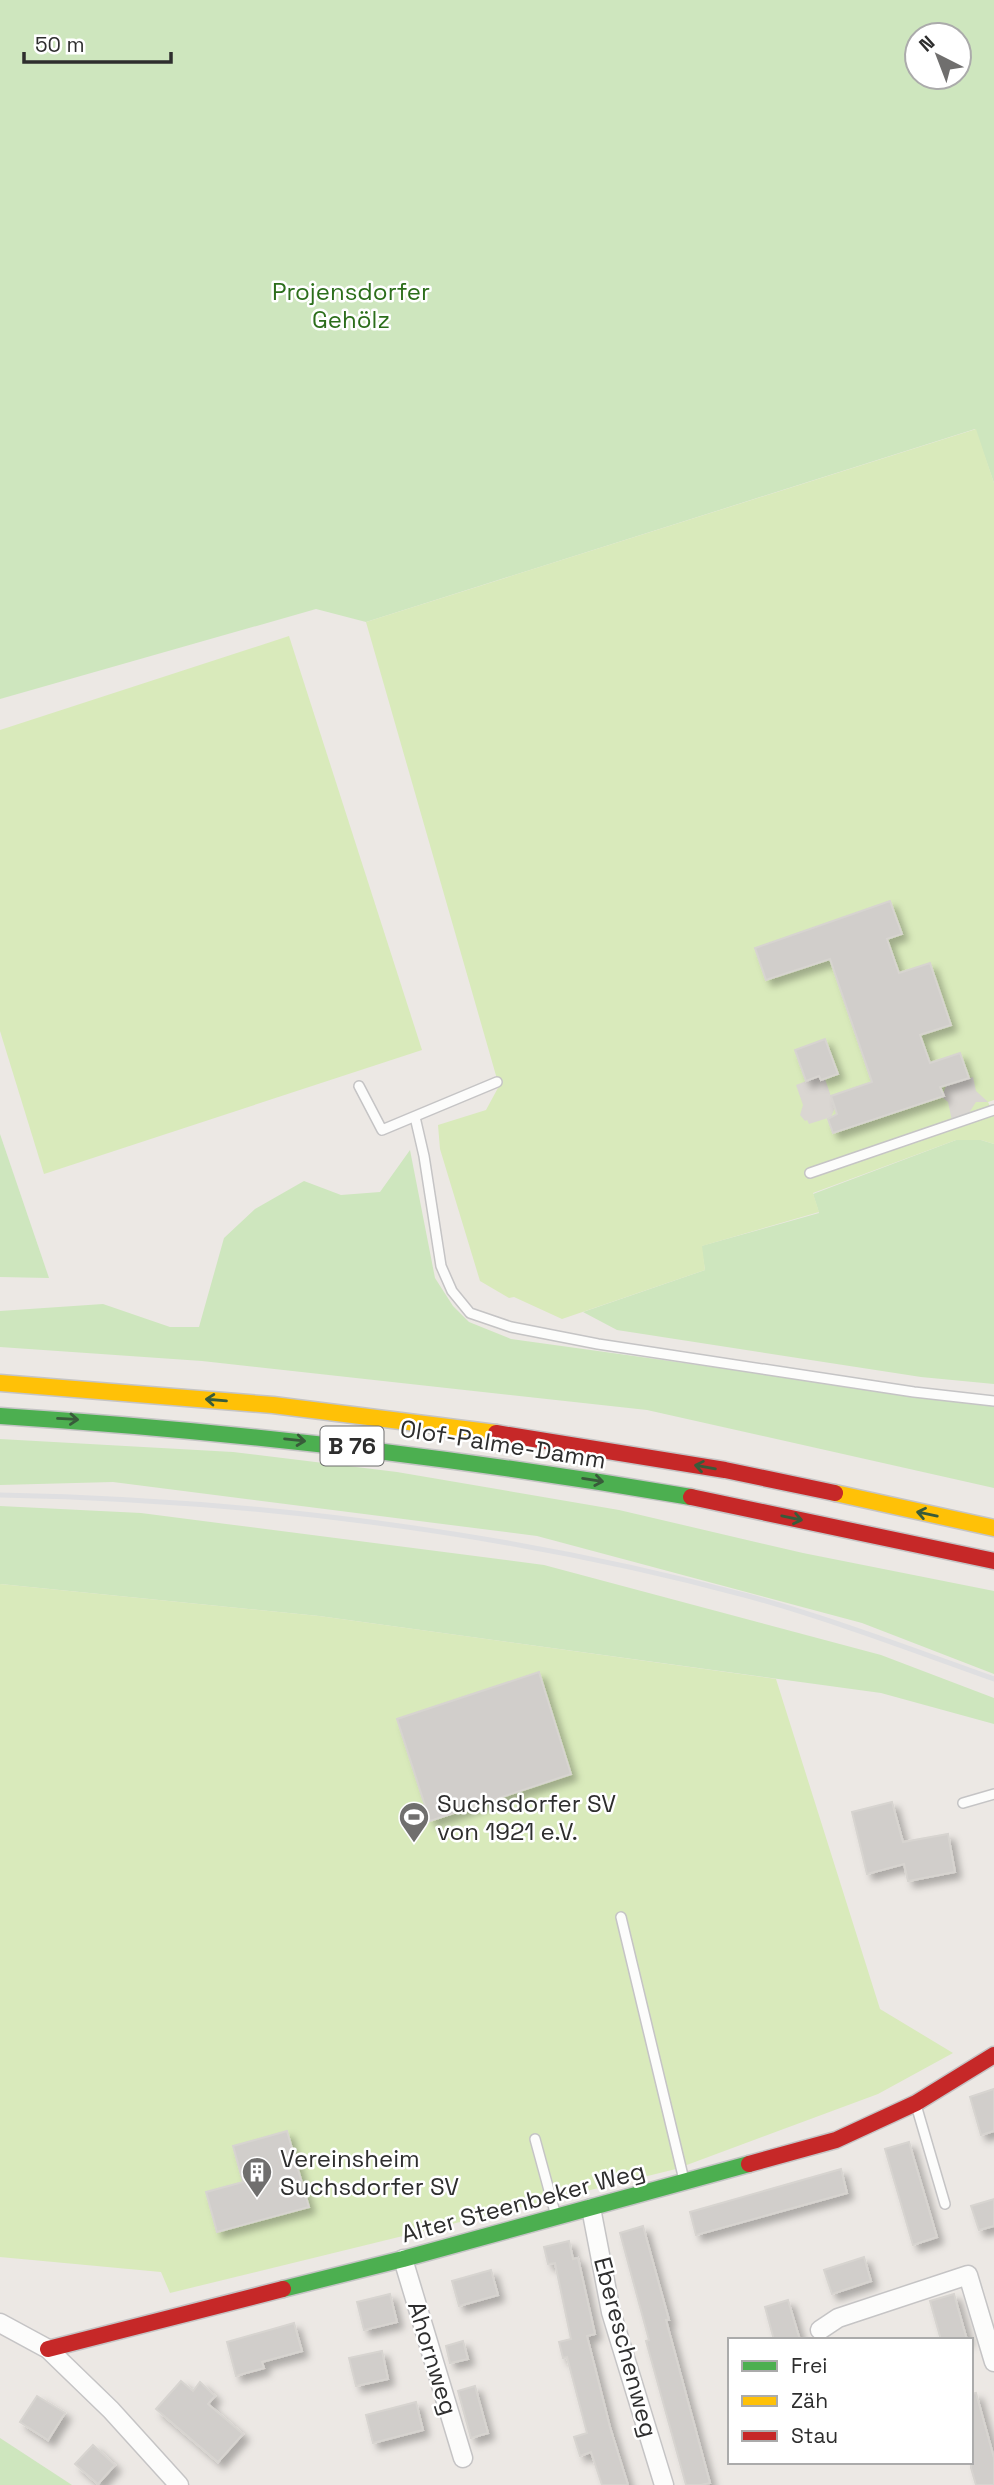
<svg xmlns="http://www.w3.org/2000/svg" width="994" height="2485" font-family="'Space Grotesk',sans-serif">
	<defs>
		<filter id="shadow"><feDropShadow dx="6" dy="6" stdDeviation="3.5" flood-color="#0004"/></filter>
	</defs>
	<rect width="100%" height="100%" fill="#ece8e4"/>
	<!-- green -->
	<g fill="#cee6be" fill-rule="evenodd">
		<path d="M0 0H994V483L975 429 366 622 316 609 0 699ZM917 35H959V77H917Z"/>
		<polygon points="0,1134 49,1278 0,1277"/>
		<polygon points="956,1140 981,1140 994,1144 994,1384 921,1377 617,1330 583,1312 705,1270 701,1246 819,1213 813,1194"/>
		<polygon points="410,1150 435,1278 453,1306 469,1322 511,1339 994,1406 994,1488 647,1410 202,1361 0,1347 0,1311 103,1304 170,1327 199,1327 224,1238 255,1209 304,1181 341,1195 380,1192"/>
		<polygon points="0,1439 233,1452 397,1472 619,1510 803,1553 994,1591 994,1674 862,1623 537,1536 113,1482 0,1485"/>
		<polygon points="0,1506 141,1513 544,1565 881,1655 994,1698 994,1724 881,1693 319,1616 0,1584"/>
		<polygon points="0,2438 72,2485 0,2485"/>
	</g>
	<!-- pitch -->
	<g fill="#d9eabb">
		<polygon points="976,429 994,483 994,1100 988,1102 994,1115 994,1144 981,1140 956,1140 813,1193 819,1212 702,1246 705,1270 562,1319 514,1297 509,1298 480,1281 440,1149 438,1125 486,1110 499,1086 366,622"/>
		<polygon points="289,636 422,1050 44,1174 0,1031 0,730"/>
		<polygon points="0,1584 319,1616 776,1679 880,2009 953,2053 878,2094 676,2169 170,2293 161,2272 0,2257"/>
	</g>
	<!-- plaza -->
	<g fill="#dad6d2">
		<polygon points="819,1076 821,1080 825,1079 835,1108 831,1117 809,1124 807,1120 805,1121 800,1115 803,1105 796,1085"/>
		<polygon points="973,1077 976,1091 988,1102 976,1102 967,1116 952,1121 948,1102 942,1097 946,1086"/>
	</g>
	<!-- building -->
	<g fill="#d1cecb" stroke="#d7d4d0" stroke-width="2" filter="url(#shadow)">
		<polygon points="890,901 902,934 887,939 899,973 930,963 951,1025 920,1035 930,1063 960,1053 969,1078 940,1087 944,1096 833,1133 828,1119 837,1114 831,1096 872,1082 830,959 766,980 755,948"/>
		<polygon points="825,1039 838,1074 821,1080 819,1076 806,1081 795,1050"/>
		<polygon points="539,1672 571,1774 430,1821 397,1719"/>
		<polygon points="892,1802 903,1842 948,1834 955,1872 908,1881 904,1864 867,1874 852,1812"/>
		<polygon points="994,2089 994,2131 981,2135 970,2097"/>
		<polygon points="287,2131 309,2207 217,2232 206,2192 243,2182 233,2146"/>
		<polygon points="909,2142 937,2237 913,2245 885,2149"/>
		<polygon points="841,2169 847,2193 696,2235 690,2212"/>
		<polygon points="994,2199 994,2226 979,2230 971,2206"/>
		<polygon points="643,2226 669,2320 666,2320 710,2483 701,2485 686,2485 646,2341 649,2340 620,2233"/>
		<polygon points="569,2241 573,2259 578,2258 595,2334 587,2336 610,2427 628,2485 602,2485 591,2452 580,2456 574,2437 587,2433 567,2357 563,2358 559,2342 571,2339 555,2263 548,2264 544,2247"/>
		<polygon points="864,2257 871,2281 832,2294 824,2270"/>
		<polygon points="491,2270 498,2295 459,2306 452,2281"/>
		<polygon points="390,2294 397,2322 364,2330 357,2302"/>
		<polygon points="954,2294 967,2340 941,2340 937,2326 930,2301"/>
		<polygon points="788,2300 800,2340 774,2340 765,2307"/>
		<polygon points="294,2323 302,2351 262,2362 264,2368 236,2376 227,2342"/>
		<polygon points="463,2341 468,2359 450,2363 446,2346"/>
		<polygon points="382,2351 388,2379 356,2386 349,2358"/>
		<polygon points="181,2381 193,2391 200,2382 215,2396 208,2404 243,2434 218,2462 156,2409"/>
		<polygon points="475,2386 488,2433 471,2438 458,2391"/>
		<polygon points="976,2393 994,2458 994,2485 976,2485 971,2468 971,2394"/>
		<polygon points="37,2396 65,2413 48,2440 20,2422"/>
		<polygon points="416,2402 423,2430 373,2443 366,2415"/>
		<polygon points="93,2445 115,2465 98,2484 75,2464"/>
	</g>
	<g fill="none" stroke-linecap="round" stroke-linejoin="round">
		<!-- lane casing -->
		<g stroke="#c5c4c5" stroke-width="12">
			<g id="lane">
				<polyline points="359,1086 382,1130 497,1082"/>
				<polyline points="415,1117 424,1156 441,1266 452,1291 470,1313 511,1327 598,1344 914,1392 994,1401"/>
				<polyline points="810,1173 994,1110"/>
				<polyline points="963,1803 994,1794"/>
				<polyline points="621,1917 684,2180"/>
				<polyline points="916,2105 945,2204"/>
				<polyline points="535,2139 556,2216"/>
			</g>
		</g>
		<!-- street casing -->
		<g stroke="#c5c4c5" stroke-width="21">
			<g id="street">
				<polyline points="591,2208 611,2312 664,2485"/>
				<polyline points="403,2259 463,2458"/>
				<polyline points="0,2323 48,2349 111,2410 179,2485"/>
				<polyline points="820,2330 838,2318 968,2275 994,2362"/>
			</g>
		</g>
		<!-- fast casing -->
		<g stroke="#c5c4c5" stroke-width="19">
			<g id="fast">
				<path d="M0 1416C232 1431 462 1458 691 1497"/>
				<polyline points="283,2289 403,2259 749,2164"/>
			</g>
		</g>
		<!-- slow casing -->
		<g stroke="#c5c4c5" stroke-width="19">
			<g id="slow">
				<polyline points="0,1383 273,1405 496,1433"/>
				<polyline points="835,1493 994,1528"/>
			</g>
		</g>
		<!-- jam casing -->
		<g stroke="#c5c4c5" stroke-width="19">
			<g id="jam">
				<polyline points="496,1433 725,1470 835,1493"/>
				<polyline points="691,1497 994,1561"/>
				<polyline points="749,2164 836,2140 916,2103 994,2055"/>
				<polyline points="48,2349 283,2289"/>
			</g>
		</g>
		<!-- lane -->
		<use href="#lane" stroke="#fcfcfb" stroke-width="9"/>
		<!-- street -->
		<use href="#street" stroke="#fcfcfb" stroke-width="18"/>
		<!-- fast -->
		<use href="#fast" stroke="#4caf50" stroke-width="16"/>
		<!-- slow -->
		<use href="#slow" stroke="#ffc107" stroke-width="16"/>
		<!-- jam -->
		<use href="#jam" stroke="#c62828" stroke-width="16"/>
		<!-- rail -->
		<path stroke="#dfdfe1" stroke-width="5" d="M0 1495C252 1500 505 1531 748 1596 831 1619 913 1650 994 1679"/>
	</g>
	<!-- one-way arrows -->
	<defs><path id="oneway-shaft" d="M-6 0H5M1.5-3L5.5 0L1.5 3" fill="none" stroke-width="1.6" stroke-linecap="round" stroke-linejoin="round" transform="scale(1.75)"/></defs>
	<g stroke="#385b3a">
		<use href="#oneway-shaft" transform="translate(216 1400) rotate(-175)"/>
		<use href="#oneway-shaft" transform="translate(68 1419) rotate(3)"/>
		<use href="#oneway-shaft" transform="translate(295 1440) rotate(6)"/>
		<use href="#oneway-shaft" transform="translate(705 1467) rotate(-170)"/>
		<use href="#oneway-shaft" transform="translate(593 1480) rotate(9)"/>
		<use href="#oneway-shaft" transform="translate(927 1514) rotate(-168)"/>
		<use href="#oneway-shaft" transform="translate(792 1518) rotate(12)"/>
	</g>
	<!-- icons -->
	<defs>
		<g id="stadium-pin" transform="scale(1.575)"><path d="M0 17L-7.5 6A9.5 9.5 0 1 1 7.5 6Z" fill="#706f6e" stroke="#fff"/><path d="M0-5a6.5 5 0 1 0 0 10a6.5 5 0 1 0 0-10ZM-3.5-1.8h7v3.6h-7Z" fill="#fff"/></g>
		<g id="building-pin" transform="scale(1.575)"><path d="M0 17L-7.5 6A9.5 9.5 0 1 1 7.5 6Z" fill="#706f6e" stroke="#fff"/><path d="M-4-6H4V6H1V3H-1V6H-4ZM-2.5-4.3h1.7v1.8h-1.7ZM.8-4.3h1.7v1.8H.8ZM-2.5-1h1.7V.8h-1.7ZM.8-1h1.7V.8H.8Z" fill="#fff"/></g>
	</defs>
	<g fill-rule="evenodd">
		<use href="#stadium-pin" x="414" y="1817"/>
		<use href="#building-pin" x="257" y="2172"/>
	</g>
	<g text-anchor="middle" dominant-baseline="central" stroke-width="5" stroke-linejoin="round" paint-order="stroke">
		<!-- shield labels -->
		<rect fill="#fff" stroke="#6d6d6d" stroke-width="2" x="320.5" y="1426.5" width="63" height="39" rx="5"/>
		<g font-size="23" font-weight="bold" fill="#2e2e2e">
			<text x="352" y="1446">B 76</text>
		</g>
		<!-- park labels -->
		<g font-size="24" fill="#2c6e1b" stroke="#fff">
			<text x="351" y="291">Projensdorfer<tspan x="351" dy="28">Gehölz</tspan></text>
		</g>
		<!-- street labels -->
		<g font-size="24" fill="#2e2e2e" stroke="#fff">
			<text transform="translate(503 1444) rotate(9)">Olof-Palme-Damm</text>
			<text transform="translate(523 2202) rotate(-15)">Alter Steenbeker Weg</text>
			<text transform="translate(626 2347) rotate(75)">Ebereschenweg</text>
			<text transform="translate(433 2358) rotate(73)">Ahornweg</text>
		</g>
		<!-- poi labels -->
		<g font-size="24" fill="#2e2e2e" stroke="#fff" text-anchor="start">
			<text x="437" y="1803">Suchsdorfer SV<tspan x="437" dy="28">von 1921 e.V.</tspan></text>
			<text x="280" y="2158">Vereinsheim<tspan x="280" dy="28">Suchsdorfer SV</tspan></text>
		</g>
	</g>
	<!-- legend -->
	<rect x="728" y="2338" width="245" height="126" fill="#ffffff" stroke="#ababab" stroke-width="2"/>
	<rect x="742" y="2361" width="35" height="10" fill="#4caf50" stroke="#ababab" stroke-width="2"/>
	<text x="791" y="2373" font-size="21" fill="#2e2e2e">Frei</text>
	<rect x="742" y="2396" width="35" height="10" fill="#ffc107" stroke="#ababab" stroke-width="2"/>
	<text x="791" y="2408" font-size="21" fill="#2e2e2e">Zäh</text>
	<rect x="742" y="2431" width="35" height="10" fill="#c62828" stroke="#ababab" stroke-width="2"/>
	<text x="791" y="2443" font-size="21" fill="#2e2e2e">Stau</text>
	<!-- north arrow -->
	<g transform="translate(938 56) rotate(318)"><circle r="33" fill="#ffffff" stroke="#ababab" stroke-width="2"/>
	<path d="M0-5L12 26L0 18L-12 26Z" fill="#706f6e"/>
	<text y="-10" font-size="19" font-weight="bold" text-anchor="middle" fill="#2e2e2e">N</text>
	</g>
	<!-- scale -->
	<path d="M24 52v10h147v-10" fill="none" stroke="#2e2e2e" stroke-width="3.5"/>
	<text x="35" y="52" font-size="21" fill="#2e2e2e" stroke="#ffffff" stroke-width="5" paint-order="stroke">50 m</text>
</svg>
